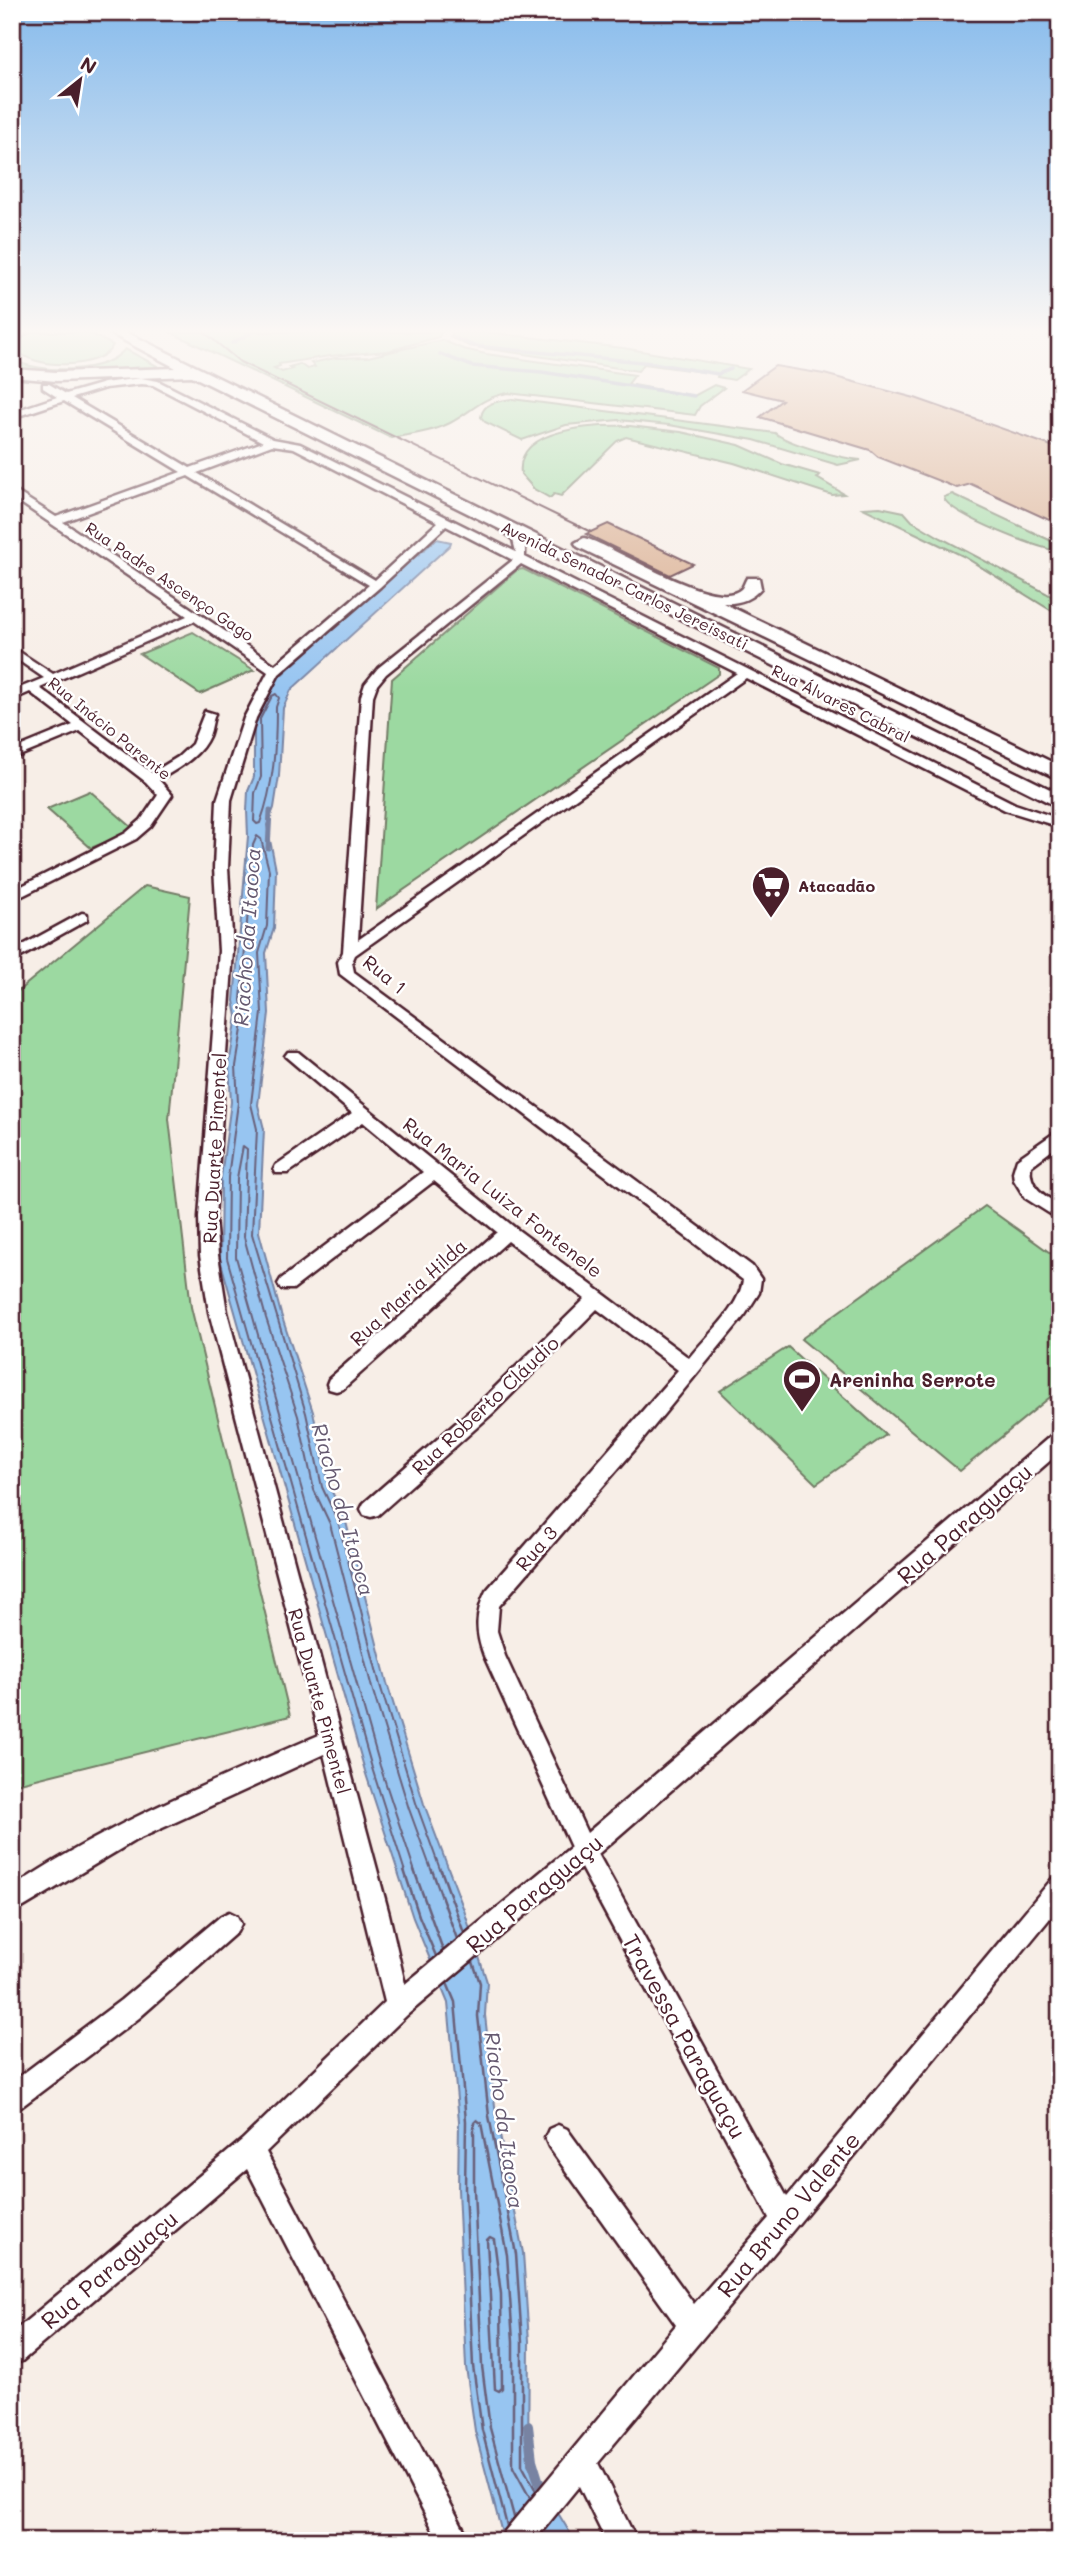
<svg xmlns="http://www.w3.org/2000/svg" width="1072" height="2553" font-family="Mali,sans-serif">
	<rect width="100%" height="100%" fill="#f7eee7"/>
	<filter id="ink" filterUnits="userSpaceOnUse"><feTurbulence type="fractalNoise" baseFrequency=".0143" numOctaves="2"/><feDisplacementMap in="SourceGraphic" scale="14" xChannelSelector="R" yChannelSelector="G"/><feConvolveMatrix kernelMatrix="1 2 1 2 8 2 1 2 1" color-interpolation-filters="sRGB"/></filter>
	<g filter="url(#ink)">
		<!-- green -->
		<g fill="#9cd9a1" stroke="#737c66" stroke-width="2">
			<path d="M33 332H87L113 345C102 370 31 370 16 349L20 338Z"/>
			<path d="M170 332H441L439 337 388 351 330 356 279 364 280 366 274 368 282 372 292 369 289 367 300 364 307 369 315 367 311 363 335 358 368 357 442 340 463 349 486 354 635 375 628 384 694 396 714 385 724 388 700 406 695 415 508 393C480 398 473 411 450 423 432 432 412 434 391 438Z"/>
			<polygon points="453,332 485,332 623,348 749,369 734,380 717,377 718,374 644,364 638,371 469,346 450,337"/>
			<path d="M125 349 159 367C110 366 60 381 12 368V360C40 373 104 375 125 349Z"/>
			<path d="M512 399 775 433C789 444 839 458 861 460L838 465 754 440 669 425 619 420 566 425 522 440 485 422 481 417C483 402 499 401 512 399Z"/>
			<path d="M630 426 681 432 739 445 782 464 820 475 817 478 844 494 832 495 734 463 626 437 617 441 561 496 554 494 550 498 534 489 521 474C515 426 599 425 630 426Z"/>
			<path d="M952 494 1060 545V551C1038 549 957 517 945 500L944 497Z"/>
			<polygon points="880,507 904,512 912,521 941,538 1046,593 1060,602 1060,617 1053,619 1055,613 963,556 863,508"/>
			<polygon points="523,569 719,668 719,674 376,909 392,679 517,570"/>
			<polygon points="193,632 254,670 200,694 140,654"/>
			<polygon points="90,791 135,830 91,848 47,809"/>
			<polygon points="145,886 190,896 169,1119 191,1307 290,1716 12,1785 12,996"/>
			<polygon points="985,1206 1060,1260 1060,1389 960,1471 801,1339"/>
			<polygon points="788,1347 886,1435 816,1484 720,1391"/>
		</g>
		<!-- water -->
		<polygon fill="#97c5f1" stroke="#7883a2" stroke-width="2" points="437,539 451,542 450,545 291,690 283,708 279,776 274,808 267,825 276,870 274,928 266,953 269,1013 258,1105 264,1129 259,1232 281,1314 313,1412 329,1486 345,1518 387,1683 424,1804 464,1910 487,1982 485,2015 496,2115 523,2253 529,2341 528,2464 575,2541 504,2541 475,2431 466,2367 458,2189 459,2121 448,2003 413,1918 365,1771 220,1259 221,1177 231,1102 229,1065 237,1016 234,1001 248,836 247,811 248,791 254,777 254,724 250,720 267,691 278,678 387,580"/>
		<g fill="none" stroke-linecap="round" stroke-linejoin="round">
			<!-- shore-far1 -->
			<g stroke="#69617a" stroke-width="2">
				<path d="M276 694 279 698 276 707C276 747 274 785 260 823L257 824 254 821 255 793 261 777 260 719 272 696Z"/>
				<polyline points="405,1872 372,1768 227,1258 228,1177 238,1103 236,1066 244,1017 241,1000 253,845 257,836 261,839 269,870 267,926 259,953 262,1013 251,1104 257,1129 252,1234 306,1413 322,1487 338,1521 380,1685 417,1806 441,1872"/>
				<polyline points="415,1872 380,1766 236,1257 237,1178 243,1146 247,1149 244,1237 266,1318 298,1416 314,1490 330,1524 372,1688 409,1809 432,1872"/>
			</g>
			<!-- shore -->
			<g stroke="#69617a" stroke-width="2.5">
				<polyline points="404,1870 419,1916 436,1956"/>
				<polyline points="414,1870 443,1950"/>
				<polyline points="432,1870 457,1939"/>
				<polyline points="441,1870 464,1933"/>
				<polyline points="473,1962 480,1983 478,2016 489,2116 516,2254 522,2341 522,2465 536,2491"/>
				<polyline points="447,1983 455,2002 466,2121 465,2189 473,2366 482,2430 507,2526"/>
				<polygon points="490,2237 494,2239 501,2294 502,2388 499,2391 495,2389 487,2240"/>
				<polyline points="514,2517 490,2428 482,2366 474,2189 474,2123 477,2120 481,2123 507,2255 513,2341 513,2467 530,2498"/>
			</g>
			<!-- stream-far2 -->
			<g stroke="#7883a2" stroke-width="3.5">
				<polyline points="453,337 474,346 653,363 718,374 731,369"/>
				<polyline points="232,343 253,332"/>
				<polyline points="440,354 472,366 542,372 694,396"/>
			</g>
			<!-- stream-far1 -->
			<polyline stroke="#7883a2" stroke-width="5" points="268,848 270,811"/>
			<!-- stream -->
			<polyline stroke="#7883a2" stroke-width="10" points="528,2426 532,2460 541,2489"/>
			<!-- taxiway -->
			<polygon fill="#a08689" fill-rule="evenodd" points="1044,332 1060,332 1060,341 1048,338"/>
		</g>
		<!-- building -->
		<g fill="#d7a989" stroke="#4a1f2b" stroke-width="2">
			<polygon points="775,366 824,374 915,398 1060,449 1060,525 971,484 957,488 878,457 870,450 760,417 782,400 742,390"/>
			<polygon points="608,524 693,564 670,575 586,534"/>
		</g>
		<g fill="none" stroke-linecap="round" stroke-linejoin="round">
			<!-- minor casing -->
			<g stroke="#4a1f2b" stroke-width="5">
				<g id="minor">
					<path d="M141 378 158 381 273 439 300 444 516 552 513 540 492 521 501 519 525 542V557L1015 804 1060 819V827L1005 810 746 678 355 955 352 962 354 972 752 1266 761 1279 759 1293 745 1315 637 1447 499 1606 497 1631 505 1656 587 1833 1053 1434 1060 1432V1452L598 1854 787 2197 1052 1879 1060 1876V1906L794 2229 598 2463 637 2541H606L579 2486 534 2541H500L505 2531 676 2325 549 2147 545 2138 549 2129 558 2125 567 2129 694 2304 769 2218 581 1868 407 2015 266 2152 470 2541H439L247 2169 22 2361 12 2365V2333L242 2140 385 2002 324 1754 134 1841 12 1914V1888C108 1823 214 1781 319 1735L209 1312 200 1255 199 1217 219 951 214 868 217 800 244 718 268 672 194 621 40 688 152 773 178 757 192 744 205 711 215 714C212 721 212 729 209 736 200 757 178 768 159 780L172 795 151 826 136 839 12 901V891L126 833 141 820 158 795 146 782 80 731 12 759V750L73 725 30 692 12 700V691L44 678 12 656V647L53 674 187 616 12 497V489L56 517 181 472 64 401 12 418V412L57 397 43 388V384H49L66 394 104 383ZM141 384 153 385 263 442 190 468 72 398 105 388ZM272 445 294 448 438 522 375 580 197 473ZM188 476 369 585 275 665 63 522ZM446 526 513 560 378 668 365 684 361 696 343 952 338 962 340 974 743 1280C739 1309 707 1335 689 1358L514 1227 298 1052H288L285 1056 352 1113 276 1165 274 1169 276 1173H288L363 1122 423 1172 281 1279 278 1284 281 1289H293L434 1181 497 1232 329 1379 327 1384 329 1389 336 1391 343 1389 508 1241 585 1299 479 1403 364 1503 361 1509 364 1515 371 1517 378 1515 493 1413 597 1309 678 1370 486 1591C475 1614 475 1632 484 1656L571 1847 405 1984 389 1914 227 1312 218 1255 215 1217 233 951 228 868 231 800 256 718 279 674 380 587ZM521 564 737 673 358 940 373 696 377 685 386 674Z"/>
					<polygon points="82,913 87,914 87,920 12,962 12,951"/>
					<path d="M1060 1129V1144L1031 1166C1028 1186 1044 1196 1060 1205V1220L1025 1198 1014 1180 1013 1172 1017 1159Z"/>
					<polygon points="229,1912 237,1916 241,1924 237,1932 139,2018 21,2107 12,2110 12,2082 121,2000 221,1916"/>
				</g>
			</g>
			<!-- primary casing -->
			<g stroke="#4a1f2b" stroke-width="5">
				<g id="primary">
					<polygon points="26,332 17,343 12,344 12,333"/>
					<polygon points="108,332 126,332 1060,794 1060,808 192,376 56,381 12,377 12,369 56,372 176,368"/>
					<path d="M584 538C614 545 717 615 742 588 744 585 745 581 747 578H759L761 588C751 600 738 604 723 603L1060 766V780L578 547 575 543Z"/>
				</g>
			</g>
			<!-- minor -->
			<use href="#minor" fill="#fff" fill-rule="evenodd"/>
			<!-- primary -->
			<use href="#primary" fill="#fff" fill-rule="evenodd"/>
			<!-- tram -->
			<polyline stroke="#4a1f2b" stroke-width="2" points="204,332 240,362 591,532"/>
		</g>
	</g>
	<!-- sky -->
	<linearGradient id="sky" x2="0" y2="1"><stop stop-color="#87bbec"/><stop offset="0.48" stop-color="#fbf7f4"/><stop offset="1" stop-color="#fbf7f4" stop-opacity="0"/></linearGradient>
	<rect width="1072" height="689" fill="url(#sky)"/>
	<!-- icons -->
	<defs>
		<g id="supermarket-pin" transform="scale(2.0125)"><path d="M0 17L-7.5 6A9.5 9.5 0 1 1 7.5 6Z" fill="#4a1f2b" stroke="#fff"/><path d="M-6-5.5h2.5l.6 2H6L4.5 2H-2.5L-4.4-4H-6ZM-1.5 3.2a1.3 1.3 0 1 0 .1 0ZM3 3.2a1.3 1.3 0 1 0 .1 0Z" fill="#fff"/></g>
		<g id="stadium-pin" transform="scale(2.0125)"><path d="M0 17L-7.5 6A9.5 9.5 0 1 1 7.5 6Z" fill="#4a1f2b" stroke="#fff"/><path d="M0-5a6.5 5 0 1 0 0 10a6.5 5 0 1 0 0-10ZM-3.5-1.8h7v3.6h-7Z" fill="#fff"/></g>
	</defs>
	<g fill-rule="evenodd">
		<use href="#supermarket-pin" x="771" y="885"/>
		<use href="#stadium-pin" x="802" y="1379"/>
	</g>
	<g text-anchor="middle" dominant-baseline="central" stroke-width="5" stroke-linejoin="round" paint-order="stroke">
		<!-- far-street labels -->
		<g font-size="16" fill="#4a1f2b" stroke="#fff">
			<text transform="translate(170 581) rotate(34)">Rua Padre Ascenço Gago</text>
			<text transform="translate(625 585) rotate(26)">Avenida Senador Carlos Jereissati</text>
			<text transform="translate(841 703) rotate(27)">Rua Álvares Cabral</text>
			<text transform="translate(110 728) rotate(39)">Rua Inácio Parente</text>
		</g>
		<!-- far-poi labels -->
		<g font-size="16" font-weight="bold" fill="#4a1f2b" stroke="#fff" text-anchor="start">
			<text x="798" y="885">Atacadão</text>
		</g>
		<!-- street labels -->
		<g font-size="19" fill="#4a1f2b" stroke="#fff">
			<text transform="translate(385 974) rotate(39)">Rua 1</text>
			<text transform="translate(214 1148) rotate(-87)">Rua Duarte Pimentel</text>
			<text transform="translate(503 1197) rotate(38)">Rua Maria Luiza Fontenele</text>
			<text transform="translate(408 1292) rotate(-42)">Rua Maria Hilda</text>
			<text transform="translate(485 1405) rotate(-43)">Rua Roberto Cláudio</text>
			<text transform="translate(536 1548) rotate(-49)">Rua 3</text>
			<text transform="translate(320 1701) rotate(75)">Rua Duarte Pimentel</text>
		</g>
		<!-- poi labels -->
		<g font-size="19" font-weight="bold" fill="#4a1f2b" stroke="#fff" text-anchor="start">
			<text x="829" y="1379">Areninha Serrote</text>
		</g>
		<!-- water labels -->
		<g font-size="21" font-style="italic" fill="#655970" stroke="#fff">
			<text transform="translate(246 937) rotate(-86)">Riacho da Itaoca</text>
			<text transform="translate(344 1509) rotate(74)">Riacho da Itaoca</text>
			<text transform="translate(505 2120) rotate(82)">Riacho da Itaoca</text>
		</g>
		<!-- near-street labels -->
		<g font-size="23" fill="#4a1f2b" stroke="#fff">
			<text transform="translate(964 1523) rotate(-41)">Rua Paraguaçu</text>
			<text transform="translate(534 1893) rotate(-40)">Rua Paraguaçu</text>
			<text transform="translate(685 2036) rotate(61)">Travessa Paraguaçu</text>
			<text transform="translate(788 2214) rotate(-50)">Rua Bruno Valente</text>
			<text transform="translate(109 2269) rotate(-40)">Rua Paraguaçu</text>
		</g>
	</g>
	<!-- margin -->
	<rect width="1072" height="2553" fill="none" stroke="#fff" stroke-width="42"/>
	<rect x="21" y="21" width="1030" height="2511" fill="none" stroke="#4a1f2b" stroke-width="2.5" filter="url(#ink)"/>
	<!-- north arrow -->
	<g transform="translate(80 80) rotate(30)" stroke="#ffffff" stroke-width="5" paint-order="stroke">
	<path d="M0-5L12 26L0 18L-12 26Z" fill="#4a1f2b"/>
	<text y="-10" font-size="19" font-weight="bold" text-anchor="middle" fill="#4a1f2b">N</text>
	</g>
</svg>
